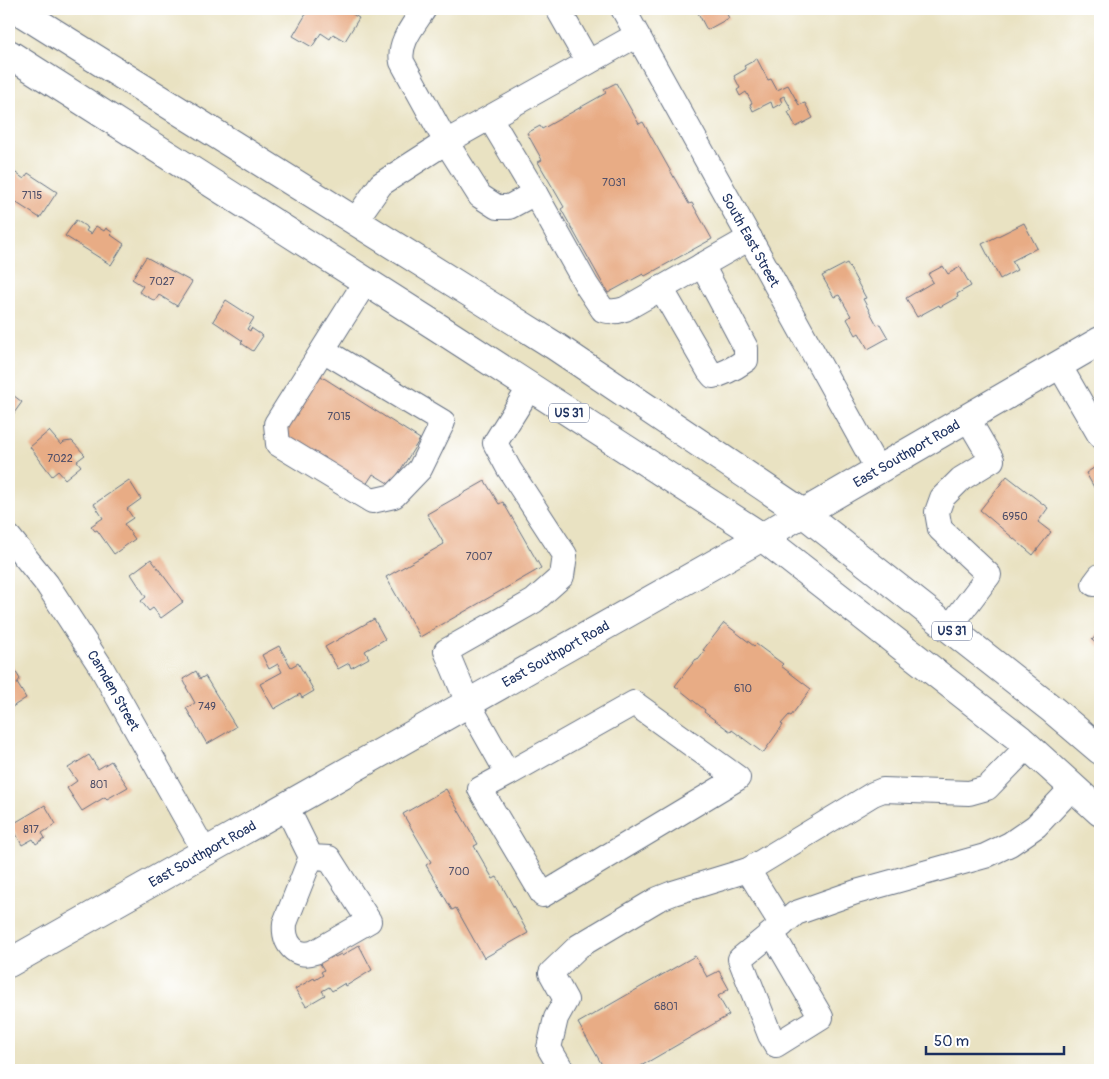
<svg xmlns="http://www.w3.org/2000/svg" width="1109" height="1079" font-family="Pangolin,sans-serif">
	<rect width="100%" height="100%" fill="#fff"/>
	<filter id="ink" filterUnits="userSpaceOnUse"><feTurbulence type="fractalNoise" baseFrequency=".02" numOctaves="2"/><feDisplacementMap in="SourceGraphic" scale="10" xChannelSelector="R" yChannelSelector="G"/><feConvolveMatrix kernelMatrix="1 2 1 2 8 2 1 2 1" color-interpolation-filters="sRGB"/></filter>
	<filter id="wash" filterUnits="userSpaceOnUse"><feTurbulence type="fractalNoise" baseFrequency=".0096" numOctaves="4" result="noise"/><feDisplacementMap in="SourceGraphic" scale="20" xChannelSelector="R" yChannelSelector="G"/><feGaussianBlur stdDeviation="1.12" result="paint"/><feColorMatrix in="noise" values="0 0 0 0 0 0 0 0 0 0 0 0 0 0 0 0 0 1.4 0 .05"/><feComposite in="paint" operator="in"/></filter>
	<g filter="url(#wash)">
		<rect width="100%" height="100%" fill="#e9e2c2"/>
		<g id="blocks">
			<!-- building -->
			<g fill="#e8ac85">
				<polygon points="309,9 344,9 359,18 345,41 333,34 330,39 321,33 312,47 293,36"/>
				<polygon points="696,9 724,9 729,18 707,30"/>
				<polygon points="757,59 768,80 771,79 777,90 788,85 799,105 805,103 813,118 796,127 788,112 792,110 784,96 780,98 782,103 773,108 771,102 753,111 750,104 752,103 746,92 740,96 737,90 740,88 734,76 746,69 744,66"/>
				<polygon points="616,83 639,124 643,122 689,204 692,203 712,239 645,276 643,274 608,293 561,209 564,207 538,162 542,160 527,133 540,126 542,129 606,93 604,89"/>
				<polygon points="9,168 24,179 28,173 57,192 40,218 9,198"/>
				<polygon points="76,220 88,228 86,231 91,234 96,226 104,231 106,228 113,233 111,235 124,244 111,265 65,236"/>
				<polygon points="1024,223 1037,248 1012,261 1017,270 1000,279 982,244"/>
				<polygon points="146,257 192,282 177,306 159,295 155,301 139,292 143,286 132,279"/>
				<polygon points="847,263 866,298 863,299 877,325 880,324 888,338 868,349 859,333 856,335 847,319 851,316 839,295 834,297 822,276"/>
				<polygon points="943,266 948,274 960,267 971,286 957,294 958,297 940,307 939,305 917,317 906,298 933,282 928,274"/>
				<polygon points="226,300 254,318 247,329 250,331 251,328 263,336 253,351 241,343 243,341 213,321"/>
				<polygon points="316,373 420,439 391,485 373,474 364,488 281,436"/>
				<polygon points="9,392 22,402 9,420"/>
				<polygon points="49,431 61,445 64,442 72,441 85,455 77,461 81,466 65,479 58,471 52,476 30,447"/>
				<polygon points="1100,464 1100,498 1086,473"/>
				<polygon points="1007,476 1048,508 1038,522 1051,532 1033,555 980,510"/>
				<polygon points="129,480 141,499 127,509 133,518 124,524 135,539 114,554 97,530 95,531 91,526 103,518 94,504"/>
				<polygon points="485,481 499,504 503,502 541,568 420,637 386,577 444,544 427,514"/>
				<polygon points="151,559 183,602 161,618 153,608 149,611 141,601 146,597 131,574"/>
				<polygon points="374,619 385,639 365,651 369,658 351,668 349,663 338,669 325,647"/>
				<polygon points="724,623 754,646 756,644 783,664 781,666 811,689 791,716 789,715 781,724 783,725 763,753 732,730 731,732 704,712 705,710 675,686 696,659 698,660 705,651 703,650"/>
				<polygon points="1100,631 1100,647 1092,640"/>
				<polygon points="279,646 291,667 298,663 314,691 302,698 300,694 274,709 260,684 282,672 278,664 269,669 262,655"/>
				<polygon points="11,664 20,679 17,683 26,698 9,709 9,665"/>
				<polygon points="196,671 200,679 205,676 236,727 207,744 186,708 195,703 186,687 187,687 183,679"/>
				<polygon points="89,755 98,769 111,761 128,787 107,799 105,797 82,811 67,788 77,781 68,768"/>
				<polygon points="446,789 478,844 474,846 493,879 497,877 528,933 484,958 456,908 452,910 426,865 431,862 403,814"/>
				<polygon points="45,805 56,824 42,833 45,838 36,844 33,839 22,845 11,825"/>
				<polygon points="359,945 372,970 346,986 345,983 332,991 329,987 322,991 325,995 306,1006 295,989 314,978 315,980 323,975 321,972 324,970 319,962 333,954 335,957 341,954 342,956"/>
				<polygon points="695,956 707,977 719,971 729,989 718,996 729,1015 634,1070 605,1070 578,1023"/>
			</g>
		</g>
	</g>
	<g filter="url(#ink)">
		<use href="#blocks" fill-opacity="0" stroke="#636e81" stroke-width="1"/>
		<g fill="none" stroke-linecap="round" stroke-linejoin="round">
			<!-- minor casing -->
			<g stroke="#636e81" stroke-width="26">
				<g id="minor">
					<path d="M424 9C414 25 398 42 402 62L446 142 480 196 497 207H509L535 193 490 118"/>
					<polyline points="558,9 588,62"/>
					<path id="s1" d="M623 9 878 470"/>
					<path d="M535 193 587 286 603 310C611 312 617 312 625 309L750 238"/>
					<polyline points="355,221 381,184 446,142 637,35"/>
					<path d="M661 288 709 371 713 376C725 374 736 367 746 360V348L702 265"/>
					<polyline points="323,350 443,422 420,469 394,496 372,501 278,444 276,424 366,281"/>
					<polyline points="1059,365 1100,436"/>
					<path id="s2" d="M9 537 47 584 101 667 205 852"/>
					<polyline points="1094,584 1100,576"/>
					<polyline points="949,628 989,575 940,529 937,512 942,498 961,479 992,460 968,419"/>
					<polyline points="508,774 634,703 738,778 543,895 480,789 508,774 468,703 446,651 534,601 562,576 565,555 509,469 495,443 530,387"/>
					<path d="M286 806 311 857 285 923C283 943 295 959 315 952L369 921 329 858 311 857"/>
					<polyline points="748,870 782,925"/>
					<polyline points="772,933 821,1017 776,1045 770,1035 740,959 796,913 856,892 985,856 1010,844 1036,826 1073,787"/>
					<polyline points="562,1070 549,1048 556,1018 566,1000 551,973 579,946 658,899 673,893 748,870 873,794 883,790 969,793 987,788 1028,746"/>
				</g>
			</g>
			<!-- major casing -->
			<g stroke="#636e81" stroke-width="30">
				<g id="major">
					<polyline points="16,9 555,346 803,513 1053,710 1100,750"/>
					<polyline points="9,54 439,328 762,537 1020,739 1100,812"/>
					<path id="s3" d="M9 963 762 537 1100 341"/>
				</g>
			</g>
			<!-- minor -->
			<use href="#minor" stroke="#fff" stroke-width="24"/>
			<!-- major -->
			<use href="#major" stroke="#fff" stroke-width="28"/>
		</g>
	</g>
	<g text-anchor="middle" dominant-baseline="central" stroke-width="4.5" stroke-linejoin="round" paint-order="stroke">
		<!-- number labels -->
		<g font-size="11" fill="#4e4e68">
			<text x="614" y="182">7031</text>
			<text x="32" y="195">7115</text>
			<text x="162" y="281">7027</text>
			<text x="339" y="416">7015</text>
			<text x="60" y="458">7022</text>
			<text x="1015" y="516">6950</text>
			<text x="479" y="556">7007</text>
			<text x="743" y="688">610</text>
			<text x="207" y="706">749</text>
			<text x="99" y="784">801</text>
			<text x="31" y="829">817</text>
			<text x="459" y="871">700</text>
			<text x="666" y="1006">6801</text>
		</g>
		<!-- shield labels -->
		<g fill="#fff" stroke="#5f6d8e" stroke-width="1">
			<rect x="549" y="403.5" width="40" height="19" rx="4"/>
			<rect x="932" y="621.5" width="40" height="19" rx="4"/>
		</g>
		<g font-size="12" font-weight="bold" fill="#1b2f5e">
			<text x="569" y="413">US 31</text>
			<text x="952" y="631">US 31</text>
		</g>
		<!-- street labels -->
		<g font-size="14" fill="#1b2f5e" stroke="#fff">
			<text stroke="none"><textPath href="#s1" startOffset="264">South East Street</textPath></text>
			<text stroke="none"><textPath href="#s3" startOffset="1032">East Southport Road</textPath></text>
			<text stroke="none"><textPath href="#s3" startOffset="628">East Southport Road</textPath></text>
			<text stroke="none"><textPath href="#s2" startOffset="186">Camden Street</textPath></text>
			<text stroke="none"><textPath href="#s3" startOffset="222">East Southport Road</textPath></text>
		</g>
	</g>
	<!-- margin -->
	<rect width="1109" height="1079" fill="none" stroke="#fff" stroke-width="30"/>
	<!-- scale -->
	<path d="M926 1046v8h138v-8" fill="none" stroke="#1b2f5e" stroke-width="2.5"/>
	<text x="934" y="1046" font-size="15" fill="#1b2f5e" stroke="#ffffff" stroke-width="4" paint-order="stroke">50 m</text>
</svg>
